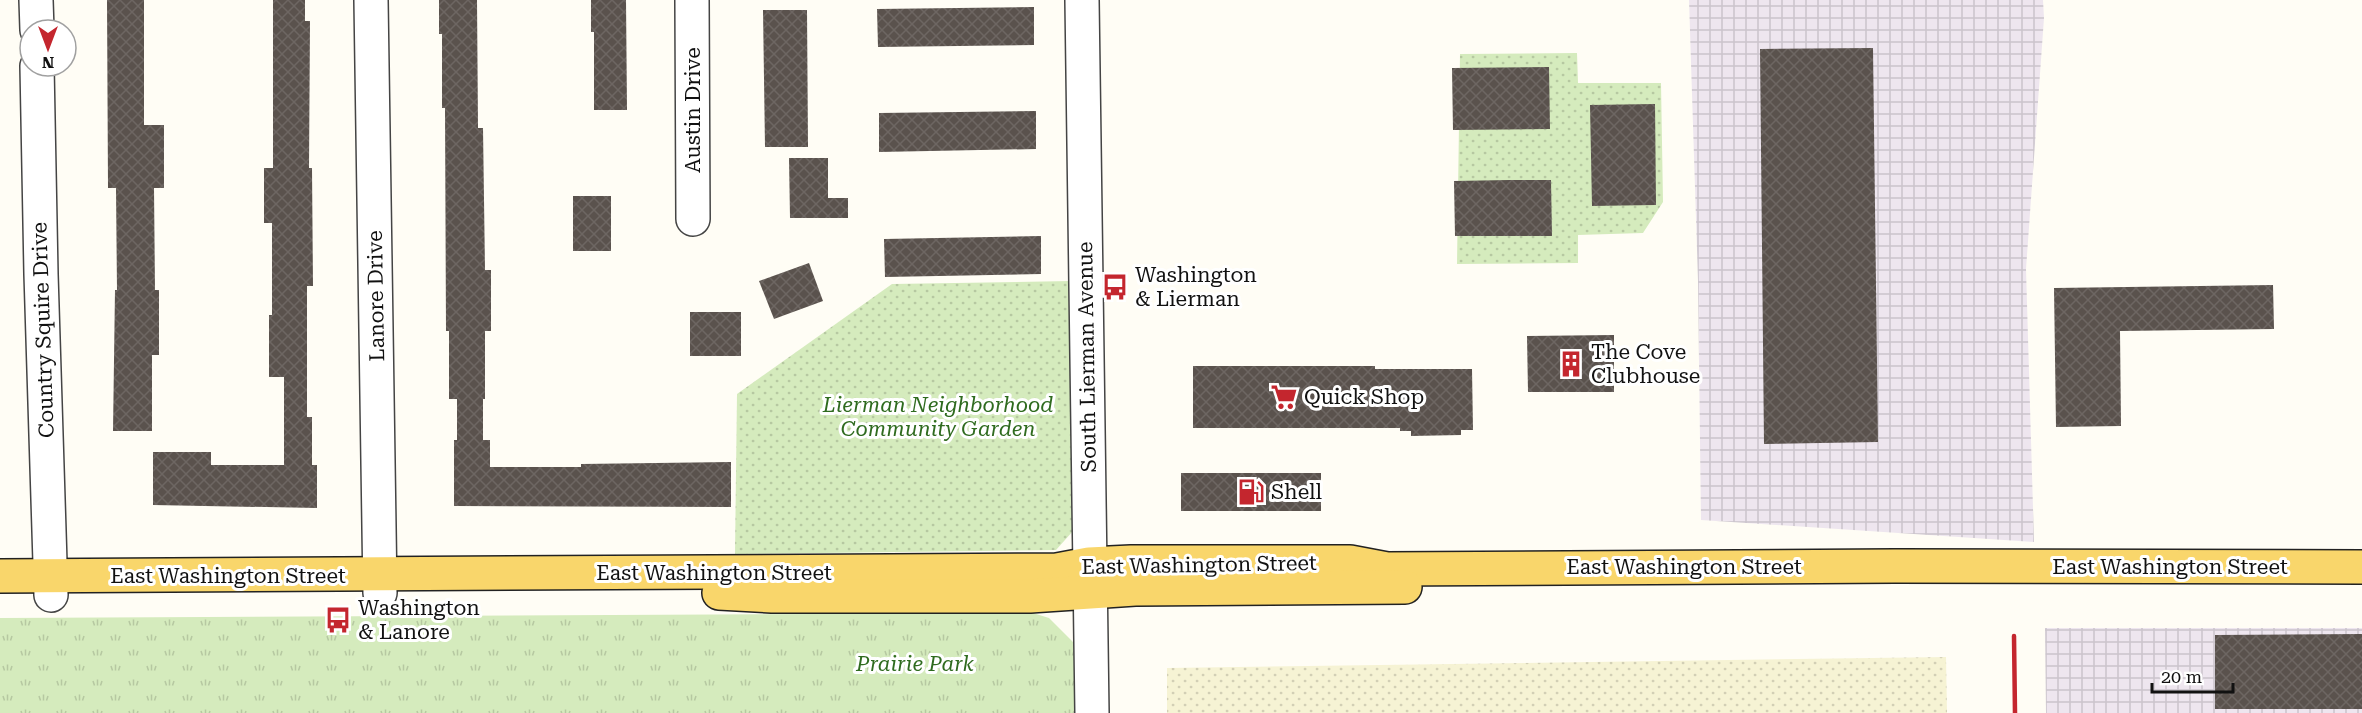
<svg xmlns="http://www.w3.org/2000/svg" width="2362" height="713" font-family="'Roboto Serif',serif">
	<defs>
		<pattern id="industrial-grid" width="8" height="8" patternUnits="userSpaceOnUse" patternTransform="scale(1.5)"><rect width="8" height="8" fill="#eee6ef"/><path d="M0 4h8M4 0v8" fill="none" stroke="#cbc4cc"/></pattern>
		<pattern id="farmland-dots" width="8" height="8" patternUnits="userSpaceOnUse" patternTransform="scale(1.5)"><rect width="8" height="8" fill="#f6f3d4"/><path d="M2 2h.1M6 6h.1" fill="none" stroke="#d2cfb5" stroke-width="1.8" stroke-linecap="round"/></pattern>
		<pattern id="grass-dots" width="8" height="8" patternUnits="userSpaceOnUse" patternTransform="scale(1.5)"><rect width="8" height="8" fill="#d5ebbd"/><path d="M2 2h.1M6 6h.1" fill="none" stroke="#b6c8a1" stroke-width="1.8" stroke-linecap="round"/></pattern>
		<pattern id="park-tufts" width="24" height="20" patternUnits="userSpaceOnUse" patternTransform="scale(1.5)"><rect width="24" height="20" fill="#d5ebbd"/><path d="M3 7l-1-3M5 7V3M7 7l1-3M15 17l-1-3M17 17v-4M19 17l1-3" fill="none" stroke="#b6c8a1"/></pattern>
		<pattern id="building-cross-hatch" width="8" height="8" patternUnits="userSpaceOnUse" patternTransform="scale(1.5)"><rect width="8" height="8" fill="#5a524d"/><path d="M0 0l8 8M0 8l8-8" fill="none" stroke="#6d6662"/></pattern>
	</defs>
	<rect width="100%" height="100%" fill="#fffdf5"/>
	<!-- industrial -->
	<g fill="url(#industrial-grid)">
		<polygon points="1689,0 2043,0 2044,18 2026,269 2034,542 1701,520 1698,281"/>
		<polygon points="2045,628 2362,628 2362,713 2046,713"/>
	</g>
	<!-- farmland -->
	<polygon fill="url(#farmland-dots)" points="1946,657 1947,713 1167,713 1167,668"/>
	<!-- grass -->
	<g fill="url(#grass-dots)">
		<polygon points="1577,53 1578,83 1661,83 1663,202 1643,233 1578,235 1578,263 1457,264 1460,54"/>
		<polygon points="1071,281 1073,531 1056,550 735,554 737,394 892,284"/>
	</g>
	<!-- park -->
	<polygon fill="url(#park-tufts)" points="1033,613 1049,618 1075,644 1075,713 0,713 0,618"/>
	<!-- building -->
	<g fill="url(#building-cross-hatch)">
		<polygon points="107,0 144,0 144,125 164,125 164,188 154,188 155,290 159,290 159,355 152,355 152,431 113,431 115,290 117,290 116,188 108,188"/>
		<polygon points="273,0 305,0 305,21 310,21 309,168 312,168 313,286 307,286 307,417 312,417 312,465 317,465 317,508 153,505 153,452 211,452 211,465 284,465 284,377 269,377 269,315 272,315 272,223 264,223 264,168 273,168"/>
		<polygon points="439,0 477,0 478,128 483,128 485,270 491,270 491,331 485,331 485,399 483,399 483,440 490,440 490,467 581,467 581,464 731,462 731,507 454,506 454,440 457,440 457,399 449,399 449,331 446,331 445,108 442,108 442,34 439,34"/>
		<polygon points="591,0 626,0 627,110 594,110 594,32 591,32"/>
		<polygon points="1034,7 1034,45 878,47 877,9"/>
		<polygon points="763,10 807,10 808,147 765,147"/>
		<polygon points="1873,48 1878,442 1764,444 1760,49"/>
		<polygon points="1549,67 1550,129 1453,130 1452,68"/>
		<polygon points="1655,104 1656,205 1592,206 1590,105"/>
		<polygon points="1036,111 1036,149 879,152 879,113"/>
		<polygon points="789,158 828,158 828,198 848,198 848,218 790,218"/>
		<polygon points="1509,180 1551,180 1552,236 1455,236 1454,181"/>
		<rect x="573" y="196" width="38" height="55"/>
		<polygon points="1041,236 1041,274 885,277 884,239"/>
		<polygon points="809,263 823,301 774,319 759,281"/>
		<polygon points="2273,285 2274,329 2120,331 2121,426 2056,427 2054,288"/>
		<rect x="690" y="312" width="51" height="44"/>
		<polygon points="1614,335 1614,392 1528,392 1527,336"/>
		<polygon points="1193,366 1375,366 1375,369 1472,369 1473,430 1461,430 1461,435 1411,436 1411,431 1400,431 1400,428 1193,428"/>
		<rect x="1181" y="473" width="140" height="38"/>
		<polygon points="2362,634 2362,709 2215,709 2215,635"/>
	</g>
	<g fill="none" stroke-linecap="round" stroke-linejoin="round">
		<!-- minor casing -->
		<g stroke="#444" stroke-width="36">
			<g id="minor">
				<polyline points="36,0 37,30"/>
				<polyline points="371,0 380,593"/>
				<polyline points="692,0 693,219"/>
				<polyline points="1082,0 1092,713"/>
				<polyline points="37,66 41,274 51,595"/>
			</g>
		</g>
		<!-- major casing -->
		<g stroke="#222" stroke-width="36">
			<g id="major">
				<polyline points="0,576 1057,570 1089,564 1131,562 1350,562 1387,569 1895,566 2362,567"/>
				<polyline points="719,593 772,596 1030,596 1135,589 1405,587"/>
			</g>
		</g>
		<!-- minor -->
		<use href="#minor" stroke="#fff" stroke-width="33"/>
		<!-- major -->
		<use href="#major" stroke="#f9d66b" stroke-width="33"/>
		<!-- rail -->
		<polyline stroke="#c4262e" stroke-width="4.5" points="2014,636 2015,713"/>
	</g>
	<!-- icons -->
	<defs>
		<g id="bus-bare" transform="scale(2.07)"><path d="M-5-6H5V4H4V6H2V4H-2V6H-4V4H-5ZM-3.5-4V0h7V-4ZM-3.5 1.2v1.5H-2V1.2ZM2 1.2v1.5H3.5V1.2Z" fill="#c4262e" stroke="#fff" stroke-width="2.5" paint-order="stroke"/></g>
		<g id="building-bare" transform="scale(2.07)"><path d="M-4-6H4V6H1V3H-1V6H-4ZM-2.5-4.3h1.7v1.8h-1.7ZM.8-4.3h1.7v1.8H.8ZM-2.5-1h1.7V.8h-1.7ZM.8-1h1.7V.8H.8Z" fill="#c4262e" stroke="#fff" stroke-width="2.5" paint-order="stroke"/></g>
		<g id="supermarket-bare" transform="scale(2.07)"><path d="M-6-5.5h2.5l.6 2H6L4.5 2H-2.5L-4.4-4H-6ZM-1.5 3.2a1.3 1.3 0 1 0 .1 0ZM3 3.2a1.3 1.3 0 1 0 .1 0Z" fill="#c4262e" stroke="#fff" stroke-width="2.5" paint-order="stroke"/></g>
		<g id="fuel-bare" transform="scale(2.07)"><path d="M-5.5-6h7V0h2V4h1.3V-2.5L3-4.5l.8-.8L6-3V5H2.5V1h-1V6h-7ZM-4.2-4.7v3.2H.2V-4.7Z" fill="#c4262e" stroke="#fff" stroke-width="2.5" paint-order="stroke"/></g>
	</defs>
	<g fill-rule="evenodd">
		<use href="#bus-bare" x="1115" y="287"/>
		<use href="#building-bare" x="1571" y="364"/>
		<use href="#supermarket-bare" x="1284" y="397"/>
		<use href="#fuel-bare" x="1251" y="492"/>
		<use href="#bus-bare" x="338" y="620"/>
	</g>
	<g text-anchor="middle" dominant-baseline="central" stroke-width="6" stroke-linejoin="round" paint-order="stroke">
		<!-- street labels -->
		<g font-size="21" fill="#111" stroke="#fff">
			<text transform="translate(693 110) rotate(-90)">Austin Drive</text>
			<text transform="translate(376 296) rotate(-91)">Lanore Drive</text>
			<text transform="translate(43 330) rotate(-92)">Country Squire Drive</text>
			<text transform="translate(1087 357) rotate(-91)">South Lierman Avenue</text>
			<text transform="translate(1199 565) rotate(-1)">East Washington Street</text>
			<text x="1684" y="567">East Washington Street</text>
			<text x="2170" y="567">East Washington Street</text>
			<text x="714" y="573">East Washington Street</text>
			<text x="228" y="576">East Washington Street</text>
		</g>
		<!-- poi labels -->
		<g font-size="21" fill="#111" stroke="#fff" text-anchor="start">
			<text x="1135" y="275">Washington<tspan x="1135" dy="24">&amp; Lierman</tspan></text>
			<text x="1591" y="352">The Cove<tspan x="1591" dy="24">Clubhouse</tspan></text>
			<text x="1304" y="397">Quick Shop</text>
			<text x="1271" y="492">Shell</text>
			<text x="358" y="608">Washington<tspan x="358" dy="24">&amp; Lanore</tspan></text>
		</g>
		<!-- park labels -->
		<g font-size="21" font-style="italic" fill="#2f6b1f" stroke="#fff">
			<text x="938" y="405">Lierman Neighborhood<tspan x="938" dy="24">Community Garden</tspan></text>
			<text x="915" y="664">Prairie Park</text>
		</g>
	</g>
	<!-- north arrow -->
	<g transform="translate(48 48) rotate(180)"><circle r="28" fill="#ffffff" stroke="#a0a0a0" stroke-width="1.5"/>
	<path d="M0-4.5L10 22L0 15L-10 22Z" fill="#c4262e"/>
	<text y="-9" font-size="16" font-weight="bold" text-anchor="middle" fill="#111111">N</text>
	</g>
	<!-- scale -->
	<path d="M2152 683v9h81v-9" fill="none" stroke="#111111" stroke-width="3"/>
	<text x="2161" y="683" font-size="18" fill="#111111" stroke="#ffffff" stroke-width="4.5" paint-order="stroke">20 m</text>
</svg>
